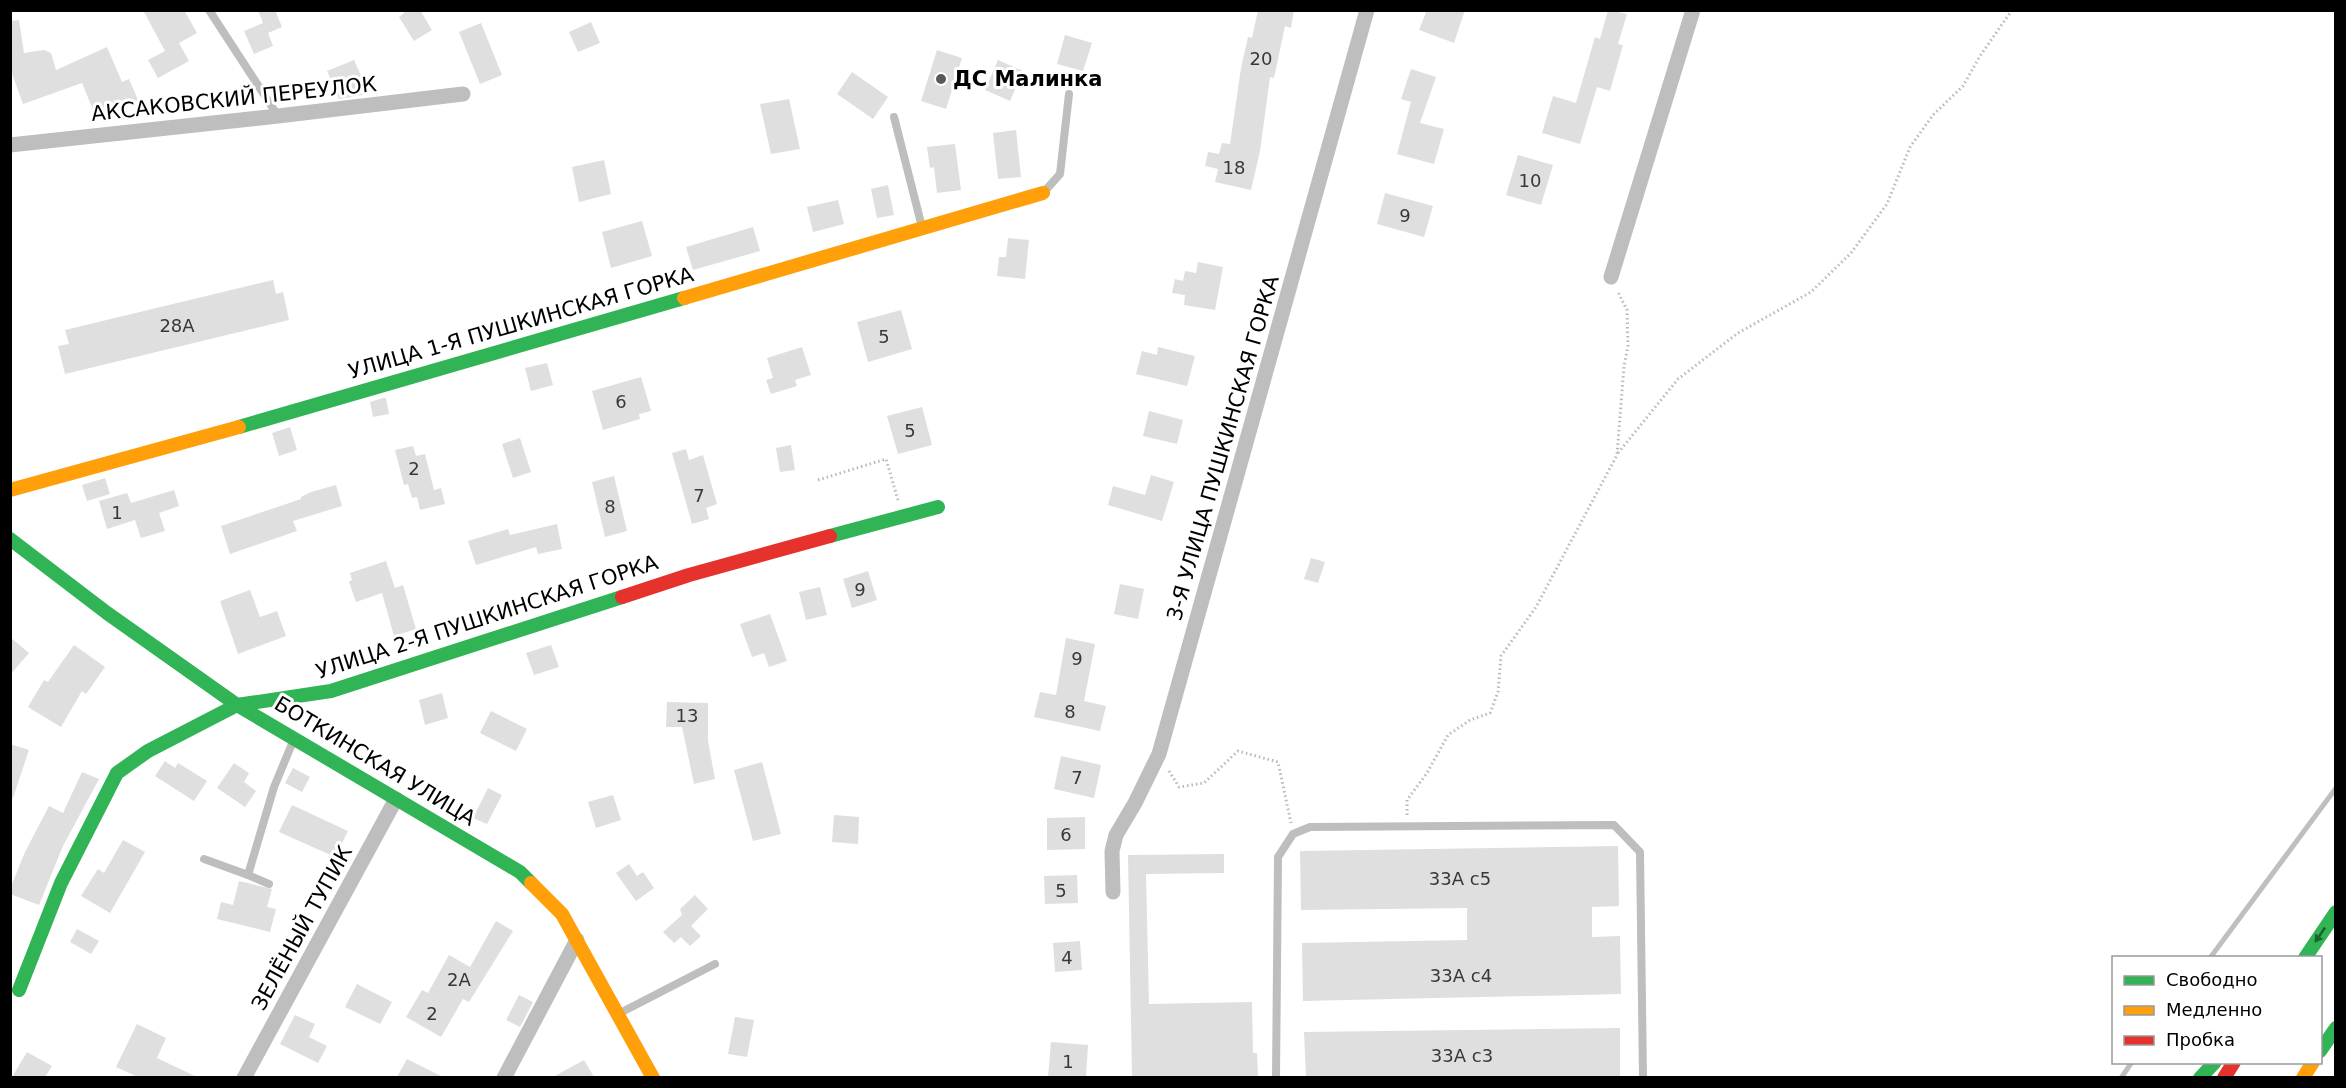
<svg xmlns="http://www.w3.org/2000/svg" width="2346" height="1088" font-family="'DejaVu Sans',sans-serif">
	<rect width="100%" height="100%" fill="#fff"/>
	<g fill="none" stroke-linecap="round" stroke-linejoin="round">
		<!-- stream -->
		<g stroke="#bfbfbf" stroke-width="5">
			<polyline points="2210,958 2336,788"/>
			<polyline points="2121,1078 2132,1062"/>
		</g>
	</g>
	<!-- building -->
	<g fill="#dfdfdf">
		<polygon points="143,10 184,10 197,33 179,43 189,61 158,78 148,60 165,51"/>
		<polygon points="258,10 275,10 282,27 268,33 273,46 254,54 244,31 263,23"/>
		<polygon points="408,10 420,10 432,30 414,41 399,17"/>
		<polygon points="1258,10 1294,10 1291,28 1285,26 1274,78 1270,77 1260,151 1251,190 1215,182 1218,169 1205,166 1208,152 1219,154 1222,143 1230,144 1241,68 1248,37 1252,38"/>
		<polygon points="1427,10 1465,10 1454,43 1419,30"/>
		<polygon points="1608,10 1627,14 1618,44 1623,45 1610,91 1597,87 1580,144 1542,133 1553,96 1576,103 1595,37 1600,39"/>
		<polygon points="19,20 24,53 44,50 51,53 56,70 107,47 122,82 129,79 138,100 96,117 82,83 23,104 10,68 10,21"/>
		<polygon points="591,22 600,43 578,52 569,32"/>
		<polygon points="481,23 502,75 480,84 459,32"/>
		<polygon points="1065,35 1092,43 1083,71 1057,64"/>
		<polygon points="937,50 962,58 946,109 921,101"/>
		<polygon points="354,60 369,94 339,99 327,71"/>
		<polygon points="998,60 1023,71 1010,101 985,90"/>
		<polygon points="1411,69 1436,77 1420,123 1444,129 1434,164 1397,154 1411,102 1401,99"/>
		<polygon points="852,72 888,97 873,119 837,94"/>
		<polygon points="789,99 800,149 771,154 760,104"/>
		<polygon points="1016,130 1021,177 998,179 993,133"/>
		<polygon points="955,144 961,190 937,193 934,167 930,168 927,147"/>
		<polygon points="1518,155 1553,165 1541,205 1506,195"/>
		<polygon points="604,160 611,194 579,202 572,167"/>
		<polygon points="888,185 894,215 877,218 871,189"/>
		<polygon points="1385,193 1433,206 1424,237 1377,224"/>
		<polygon points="838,200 844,224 813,232 807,207"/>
		<polygon points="642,221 652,256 611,268 602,232"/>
		<polygon points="753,227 760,251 693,270 686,247"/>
		<polygon points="1008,238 1029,240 1025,279 997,276 999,257 1006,257"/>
		<polygon points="1198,262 1223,267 1215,310 1184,305 1185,295 1172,293 1175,279 1183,281 1185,271 1196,273"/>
		<polygon points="273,280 276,294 283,292 289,320 65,374 58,346 69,344 65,330"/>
		<polygon points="901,310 912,349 868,362 857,322"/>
		<polygon points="802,347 811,375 795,380 797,386 771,394 766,380 773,378 767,358"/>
		<polygon points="1158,347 1195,356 1187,386 1136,374 1142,351 1157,355"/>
		<polygon points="547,363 553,385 531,391 525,368"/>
		<polygon points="641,377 651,411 639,414 640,419 603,430 592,391"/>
		<polygon points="383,398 386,398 389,414 373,417 370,402"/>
		<polygon points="922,407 932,445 898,454 887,416"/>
		<polygon points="1149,411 1183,420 1177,444 1143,436"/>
		<polygon points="290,427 297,450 279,456 272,433"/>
		<polygon points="520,438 531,472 513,478 502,444"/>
		<polygon points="791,445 795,470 780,472 776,448"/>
		<polygon points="413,446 416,456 425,454 434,490 441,488 445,504 420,510 417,497 412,498 408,484 404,485 395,450"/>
		<polygon points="686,449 689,460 703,455 717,504 706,508 709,519 692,524 672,453"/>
		<polygon points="1151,475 1174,482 1162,521 1108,505 1113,486 1145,495"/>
		<polygon points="614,476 627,531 605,537 592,482"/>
		<polygon points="105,478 110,494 87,501 82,485"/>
		<polygon points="336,485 342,506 293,521 297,531 230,554 221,526 301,499 301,497 311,492"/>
		<polygon points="174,490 179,506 159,513 165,531 141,538 135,520 107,529 99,501 127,493 131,503"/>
		<polygon points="557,524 562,549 538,554 536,547 476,565 468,541 508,529 510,535"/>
		<polygon points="1311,558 1325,562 1318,583 1304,579"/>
		<polygon points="386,561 395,588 403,585 416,629 394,636 382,593 356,602 349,582 352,580 350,573"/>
		<polygon points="868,571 877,600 852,608 843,579"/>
		<polygon points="1120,584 1144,589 1138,619 1114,614"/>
		<polygon points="820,587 827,615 806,620 799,592"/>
		<polygon points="250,590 260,617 277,611 286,636 238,654 220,601"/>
		<polygon points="770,614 787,661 769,667 764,653 752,657 740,624"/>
		<polygon points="10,637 29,653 10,675"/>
		<polygon points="1066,638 1095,644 1084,701 1106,706 1100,731 1034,717 1040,692 1056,695"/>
		<polygon points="74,645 105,667 86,694 82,691 61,727 28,707 44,680 48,682"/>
		<polygon points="551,645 559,667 534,675 526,653"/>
		<polygon points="442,693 448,718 425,725 419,700"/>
		<polygon points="667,702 708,703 708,741 715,779 694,784 682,727 666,727"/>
		<polygon points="491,711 527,729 516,751 480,733"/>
		<polygon points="10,744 29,750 13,798 10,798"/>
		<polygon points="1061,756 1101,765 1094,798 1054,789"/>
		<polygon points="165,761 175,768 178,763 207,781 194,801 155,776"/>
		<polygon points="762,762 781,834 753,841 734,770"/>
		<polygon points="234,763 249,773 244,782 256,791 245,807 217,788"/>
		<polygon points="293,768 310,777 302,792 285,783"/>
		<polygon points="82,772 99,779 63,846 39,905 10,894 10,889 25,852 49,806 63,813"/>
		<polygon points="488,788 502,795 487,824 473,818"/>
		<polygon points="613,795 621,820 596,828 588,802"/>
		<polygon points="292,805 348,831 335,857 279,832"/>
		<polygon points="834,815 859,817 858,844 832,842"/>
		<polygon points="1085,817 1085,849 1047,850 1047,818"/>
		<polygon points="123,840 145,852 110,913 81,896 98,869 104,873"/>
		<polygon points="1618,846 1619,906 1592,907 1592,937 1620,936 1621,994 1303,1001 1302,943 1467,940 1467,908 1301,910 1300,851"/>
		<polygon points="1224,854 1224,873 1146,874 1149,1004 1252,1002 1253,1053 1257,1053 1258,1077 1132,1077 1128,855"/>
		<polygon points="629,864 637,876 643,872 654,888 636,901 616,873"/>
		<polygon points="1077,875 1078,903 1045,904 1044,876"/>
		<polygon points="239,881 272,889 267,907 276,909 270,932 217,919 221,902 233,905"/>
		<polygon points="695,895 708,909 691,926 701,936 690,946 681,937 674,943 663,932 682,915 680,909"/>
		<polygon points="496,921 513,931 469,1002 463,999 441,1037 406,1017 422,990 428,993 449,955 470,967"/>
		<polygon points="77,929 99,941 91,954 70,942"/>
		<polygon points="1080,941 1082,970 1055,972 1053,943"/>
		<polygon points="357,984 392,1002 380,1024 345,1007"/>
		<polygon points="519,995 533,1002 520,1027 506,1020"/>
		<polygon points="295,1015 315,1024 309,1037 327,1046 318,1063 280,1044"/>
		<polygon points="735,1017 754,1020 747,1057 728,1054"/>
		<polygon points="137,1024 166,1038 157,1058 197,1077 138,1077 116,1067"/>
		<polygon points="1620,1028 1620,1077 1306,1077 1304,1032"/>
		<polygon points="1051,1042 1088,1045 1086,1077 1048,1077"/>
		<polygon points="27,1052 52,1066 45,1077 12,1077"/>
		<polygon points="407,1059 443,1077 397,1077"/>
		<polygon points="584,1060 594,1077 553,1077"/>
	</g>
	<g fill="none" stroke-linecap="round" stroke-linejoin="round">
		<!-- path -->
		<g stroke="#b9b9b9" stroke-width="3" stroke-dasharray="1.5 3" stroke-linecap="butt">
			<polyline points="1618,453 1678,379 1738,333 1811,292 1851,253 1887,204 1910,147 1933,115 1963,86 1980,56 2012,10"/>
			<polyline points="818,480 886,459 898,500"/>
			<polyline points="1169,771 1179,787 1204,783 1238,751 1278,762 1291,823"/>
			<polyline points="1407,815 1407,800 1427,773 1448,735 1470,720 1490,713 1498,692 1501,656 1536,607 1617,455 1624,366 1628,346 1627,310 1618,292"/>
		</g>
		<!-- lane -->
		<g stroke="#bebebe" stroke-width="8">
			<polyline points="209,10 278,116"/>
			<polyline points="894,117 922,227"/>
			<polyline points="1044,192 1060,174 1069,94"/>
			<polyline points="204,859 248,875 274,787 294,739"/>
			<polyline points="248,875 269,884"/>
			<polyline points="620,1013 715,964"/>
			<polyline points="1276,1078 1278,857 1293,834 1310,827 1614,825 1640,852 1643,1078"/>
		</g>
		<!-- street -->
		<g stroke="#bebebe" stroke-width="15">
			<polyline points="10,145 278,116 463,94"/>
			<polyline points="1611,277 1693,10"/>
			<polyline points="1113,892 1112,851 1116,835 1135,803 1159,754 1367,10"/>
			<polyline points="244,1078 396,799"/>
			<polyline points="504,1078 577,940"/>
		</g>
		<!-- fast -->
		<g stroke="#30b455" stroke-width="14">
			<polyline points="239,427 684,298"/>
			<polyline points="830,536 938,507"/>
			<polyline points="10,539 107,613 237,705 520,872 531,883"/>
			<polyline points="2305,958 2336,912"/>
			<polyline points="19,990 61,883 117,773 148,751 237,705 331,691 622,597"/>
			<polyline points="2320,1051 2336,1028"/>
			<polyline points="2200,1078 2215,1062"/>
		</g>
		<!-- slow -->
		<g stroke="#ff9f0a" stroke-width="14">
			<polyline points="684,298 1043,193"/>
			<polyline points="10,490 239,427"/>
			<polyline points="531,883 562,914 653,1078"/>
			<polyline points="2303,1078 2313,1062"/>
		</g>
		<!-- jam -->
		<g stroke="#e5322d" stroke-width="14">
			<polyline points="622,597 689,575 830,536"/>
			<polyline points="2224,1078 2234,1062"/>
		</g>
	</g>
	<!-- one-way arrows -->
	<defs><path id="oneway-solid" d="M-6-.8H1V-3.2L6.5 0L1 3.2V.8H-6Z" transform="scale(1.5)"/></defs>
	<use fill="#1a632f" href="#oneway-solid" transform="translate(2320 935) rotate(124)"/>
	<!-- markers -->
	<circle fill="#595959" stroke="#fff" stroke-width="2" cx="941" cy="79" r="6"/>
	<g text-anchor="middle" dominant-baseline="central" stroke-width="6" stroke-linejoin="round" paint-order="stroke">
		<!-- number labels -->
		<g font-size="18" fill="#383838">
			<text x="1261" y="58">20</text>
			<text x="1234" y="167">18</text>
			<text x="1530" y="180">10</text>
			<text x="1405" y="215">9</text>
			<text x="177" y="325">28А</text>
			<text x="884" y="336">5</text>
			<text x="621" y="401">6</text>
			<text x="910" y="430">5</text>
			<text x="414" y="468">2</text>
			<text x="699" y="495">7</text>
			<text x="610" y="506">8</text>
			<text x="117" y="512">1</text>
			<text x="860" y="589">9</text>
			<text x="1077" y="658">9</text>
			<text x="1070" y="711">8</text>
			<text x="687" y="715">13</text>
			<text x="1077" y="777">7</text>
			<text x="1066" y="834">6</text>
			<text x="1460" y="878">33А с5</text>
			<text x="1061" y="890">5</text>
			<text x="1067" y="957">4</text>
			<text x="1461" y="975">33А с4</text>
			<text x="459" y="979">2А</text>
			<text x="432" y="1013">2</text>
			<text x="1462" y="1055">33А с3</text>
			<text x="1068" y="1061">1</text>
		</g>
		<!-- poi labels -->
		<g font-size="21" font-weight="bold" fill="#000" stroke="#fff" text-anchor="start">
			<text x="953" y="79">ДС Малинка</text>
		</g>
		<!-- street labels -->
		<g font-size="21" fill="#000" stroke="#fff">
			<text transform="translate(234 99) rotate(-6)">АКСАКОВСКИЙ ПЕРЕУЛОК</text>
			<text transform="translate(521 323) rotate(-16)">УЛИЦА 1-Я ПУШКИНСКАЯ ГОРКА</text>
			<text transform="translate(1223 448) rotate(-74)">3-Я УЛИЦА ПУШКИНСКАЯ ГОРКА</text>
			<text transform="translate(487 617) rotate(-18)">УЛИЦА 2-Я ПУШКИНСКАЯ ГОРКА</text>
			<text transform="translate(375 761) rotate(31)">БОТКИНСКАЯ УЛИЦА</text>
			<text transform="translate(302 928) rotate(-61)">ЗЕЛЁНЫЙ ТУПИК</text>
		</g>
	</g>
	<!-- border -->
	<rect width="2346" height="1088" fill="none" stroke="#000000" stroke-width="24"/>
	<!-- legend -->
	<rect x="2112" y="956" width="210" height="108" fill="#ffffff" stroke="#999999" stroke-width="1.5"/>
	<rect x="2124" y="976" width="30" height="9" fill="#30b455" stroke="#999999" stroke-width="1.5"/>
	<text x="2166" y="986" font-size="18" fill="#000000">Свободно</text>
	<rect x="2124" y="1006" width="30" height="9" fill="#ff9f0a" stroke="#999999" stroke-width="1.5"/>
	<text x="2166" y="1016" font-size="18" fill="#000000">Медленно</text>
	<rect x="2124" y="1036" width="30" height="9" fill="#e5322d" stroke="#999999" stroke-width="1.5"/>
	<text x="2166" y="1046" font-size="18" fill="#000000">Пробка</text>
</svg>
